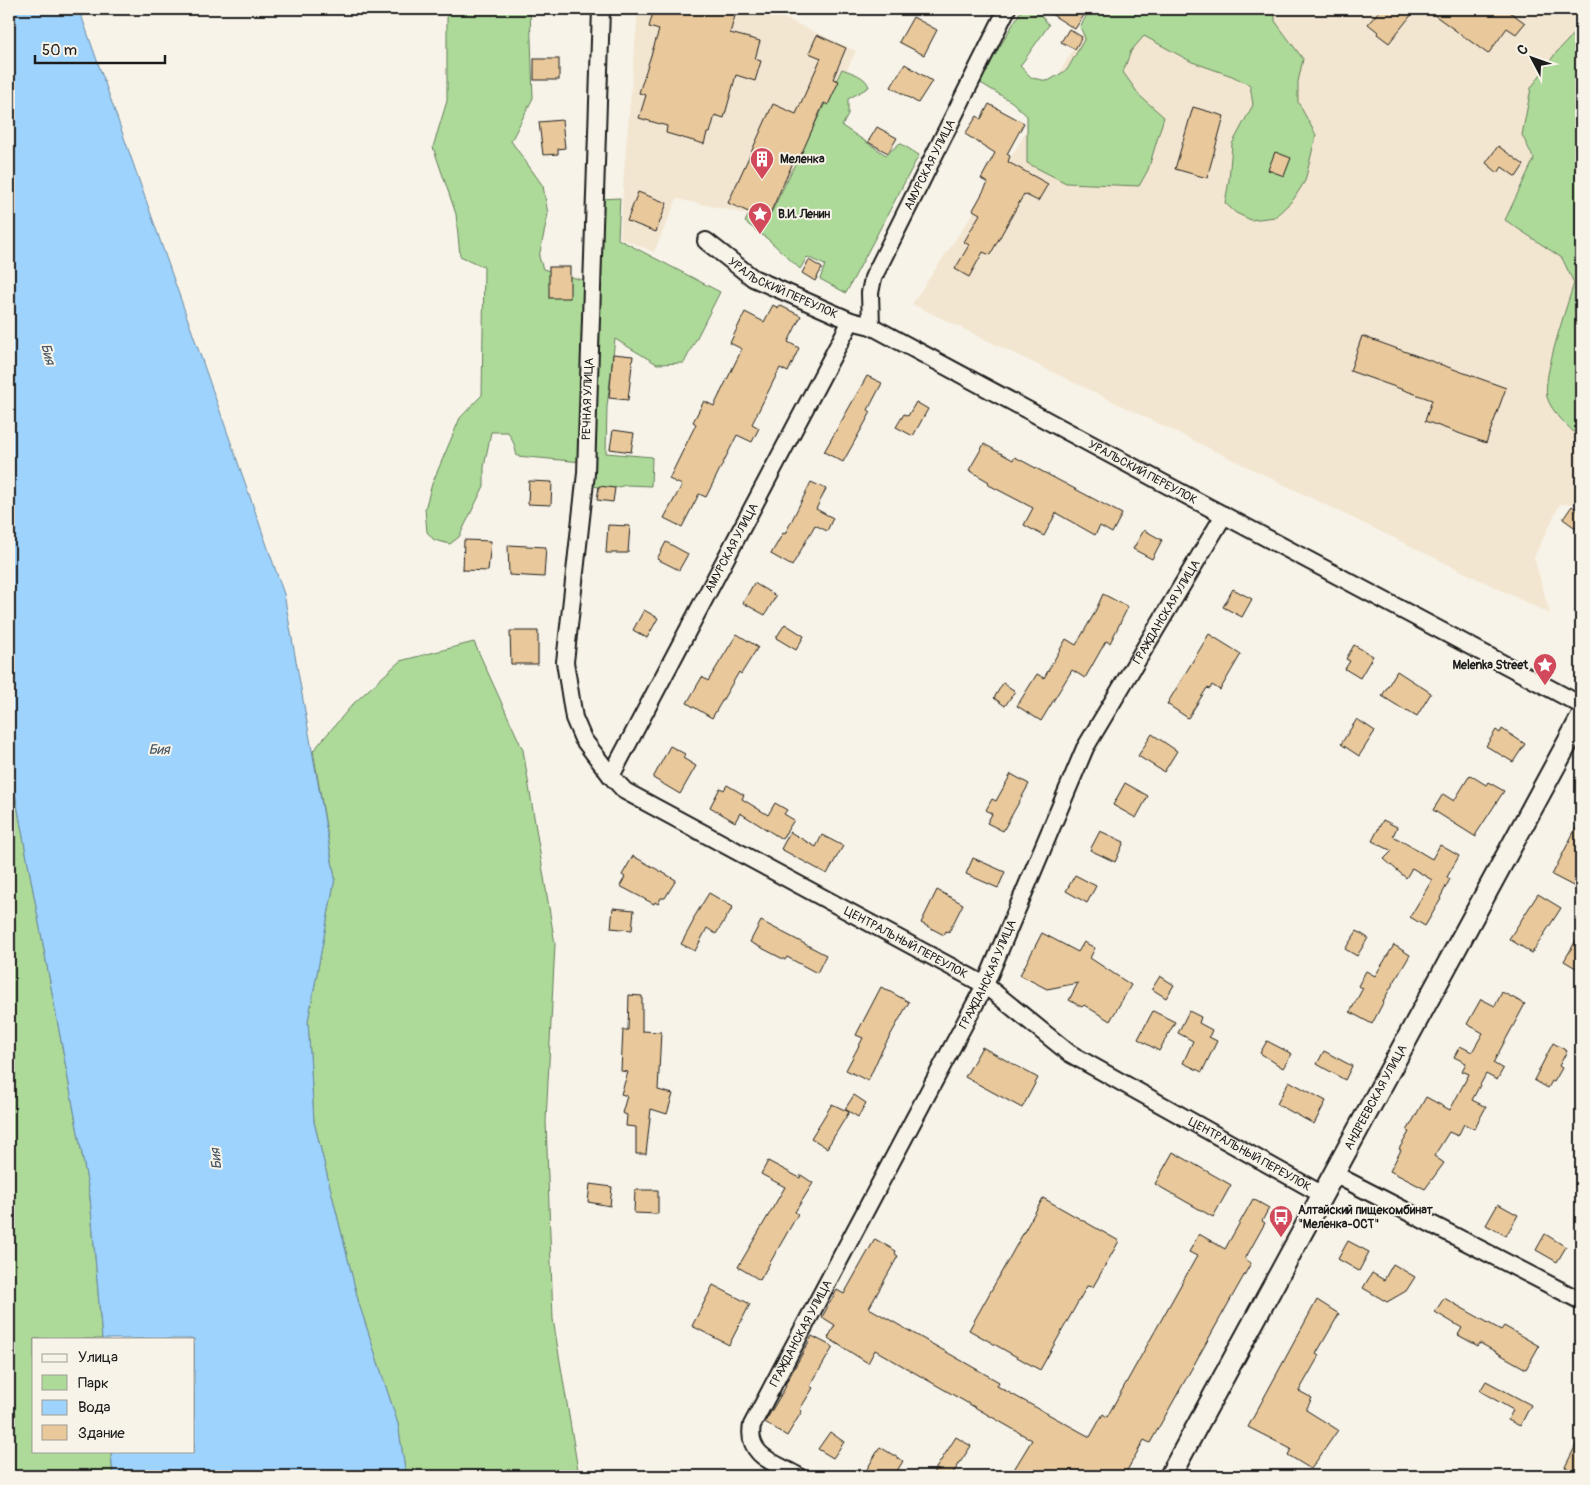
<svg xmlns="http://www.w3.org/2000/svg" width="1590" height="1485" font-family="Pangolin,sans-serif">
	<rect width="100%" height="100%" fill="#f7f3e8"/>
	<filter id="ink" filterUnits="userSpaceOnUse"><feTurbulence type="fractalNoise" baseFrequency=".02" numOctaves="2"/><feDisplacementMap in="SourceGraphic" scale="10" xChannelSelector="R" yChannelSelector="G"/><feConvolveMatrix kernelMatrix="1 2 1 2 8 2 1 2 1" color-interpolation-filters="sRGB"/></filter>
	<g filter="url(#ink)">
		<!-- built -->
		<g fill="#f3e6d1">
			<polygon points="638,9 765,9 856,51 774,223 734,211 677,199 654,252 620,238 624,172"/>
			<polygon points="1096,9 1581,9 1581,504 1560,504 1534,557 1550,614 912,304 1016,149"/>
		</g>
		<!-- green -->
		<g fill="#adda99" stroke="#647b5a">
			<polygon points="447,9 530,9 533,98 511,141 543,186 548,214 539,257 543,269 589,282 582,462 517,456 514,444 508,432 491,432 484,467 484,486 459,537 450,544 434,540 427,532 425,509 432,484 460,418 482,395 484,267 460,256 456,214 433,147 447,101"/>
			<polygon points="1022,9 1035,9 1049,25 1020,66 1032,78 1048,81 1067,70 1085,38 1080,27 1090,9 1275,9 1275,21 1303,59 1298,82 1298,102 1316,135 1305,181 1293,200 1275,217 1251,220 1236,213 1225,203 1229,180 1232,144 1253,105 1250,85 1232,76 1192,62 1144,36 1131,51 1123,72 1140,96 1164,117 1148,170 1139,186 1066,183 1027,163 1027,116 1012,102 979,82"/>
			<path d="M1581 26V439C1570 428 1551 412 1547 397 1542 377 1567 306 1574 283L1562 258 1505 220 1534 159 1522 135 1531 88 1555 54Z"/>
			<path d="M842 69C852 73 866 76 869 87L848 99V115L842 126 886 155 900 143 919 155 846 293 820 279 825 265 807 257 800 269 769 240 745 222 749 214 766 223Z"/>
			<polygon points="620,198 618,239 720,292 684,363 657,364 615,339 607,407 606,453 652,457 651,486 626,485 607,490 592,485 599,199"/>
			<polygon points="474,642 523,750 555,944 546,1121 553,1319 579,1476 406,1476 398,1424 359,1304 314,1122 308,1021 335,878 313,751 353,704 400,661"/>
			<polygon points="9,761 90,1197 102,1339 34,1339 34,1451 111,1451 113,1476 9,1476"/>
		</g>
		<!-- water -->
		<polygon fill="#9ed3fd" stroke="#6a8aa3" points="9,9 79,9 284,594 335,878 308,1021 314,1122 359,1304 398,1424 406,1476 113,1476 111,1451 194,1451 194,1339 102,1339 90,1197 9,761"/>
		<!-- building -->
		<g fill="#e9c99b" stroke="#1c1c1c">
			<polygon points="654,9 737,9 730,33 760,41 755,59 761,61 755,81 736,75 724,118 715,115 710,133 707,133 704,144 666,133 667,126 639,118 646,95 639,93 659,30 649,27"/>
			<polygon points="1043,9 1088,9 1075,29"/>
			<polygon points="1381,9 1416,9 1389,43 1377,34 1378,32 1368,24"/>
			<polygon points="1426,9 1506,9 1525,23 1516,34 1507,28 1488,54"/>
			<polygon points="913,17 937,30 924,55 899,42"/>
			<polygon points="1069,29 1082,37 1075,49 1061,42"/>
			<polygon points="817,35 846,48 833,79 839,81 828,105 824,103 800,157 796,156 767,220 728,203 773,104 796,114 821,58 809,53"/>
			<rect x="534" y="59" width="25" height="21"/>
			<polygon points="905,64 932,81 918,103 891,87"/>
			<polygon points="989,104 1024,123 1007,154 1010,156 1008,162 1048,184 1038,201 1024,194 990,255 983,252 969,277 955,269 969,245 964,242 980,214 973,210 988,183 981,179 995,153 965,134 977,116 981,119"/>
			<polygon points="1193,107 1224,116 1207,178 1175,169"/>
			<polygon points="562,120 565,148 558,149 558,154 543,155 539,122"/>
			<polygon points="877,127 897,138 888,153 868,142"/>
			<polygon points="1498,146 1524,165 1516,177 1502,167 1498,173 1486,163"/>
			<polygon points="1275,152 1291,158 1284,176 1268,170"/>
			<polygon points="638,192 667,203 656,232 627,221"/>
			<polygon points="809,260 822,268 815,281 802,273"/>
			<rect x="549" y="267" width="21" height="31"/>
			<polygon points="773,305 778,308 779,305 801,316 788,342 799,348 788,372 780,368 752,424 759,428 752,442 737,435 706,497 699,494 682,527 664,518 682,485 669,479 696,424 693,422 704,401 714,406 742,349 730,343 745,312 764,322"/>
			<polygon points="1362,336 1506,388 1486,443 1425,421 1432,400 1350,371"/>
			<polygon points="613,354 633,356 628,400 609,398"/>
			<polygon points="867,376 882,383 868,410 871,412 843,462 824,452"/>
			<polygon points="916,402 928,409 913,436 896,427 904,414 908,416"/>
			<polygon points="613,430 634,433 631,452 610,449"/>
			<polygon points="984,444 1013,460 1015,457 1122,514 1112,533 1100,526 1095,535 1056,513 1044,536 1024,525 1033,508 987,484 989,482 969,470"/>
			<polygon points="529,481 552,482 551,505 528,504"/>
			<polygon points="811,482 826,489 816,509 833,518 827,531 815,525 792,566 771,554 783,533 785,534"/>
			<polygon points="599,486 615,488 613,502 597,500"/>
			<polygon points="1572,506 1581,514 1581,532 1563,519"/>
			<polygon points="608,525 630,526 628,553 606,553"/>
			<polygon points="1144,530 1162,540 1152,559 1133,549"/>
			<polygon points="464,540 491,541 488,571 463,570"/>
			<polygon points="666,542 688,554 679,570 657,559"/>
			<polygon points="508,545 546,547 544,577 509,575"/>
			<polygon points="754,583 776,596 765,615 743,603"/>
			<polygon points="1233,589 1252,599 1242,617 1223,607"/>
			<polygon points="1103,594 1128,607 1110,643 1106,641 1085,678 1072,670 1041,721 1017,706 1037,674 1044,678 1066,639 1076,645 1094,614"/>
			<polygon points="644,610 658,618 647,638 633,630"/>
			<polygon points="785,624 804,636 796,650 776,638"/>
			<polygon points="510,631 538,631 538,664 511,664"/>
			<polygon points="737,634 758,647 741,674 739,672 712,718 687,703 702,677 708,681"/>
			<polygon points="1209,634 1241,654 1220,690 1212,685 1210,689 1207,688 1188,718 1167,704"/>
			<polygon points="1354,645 1373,656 1360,678 1345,669 1350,661 1346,659"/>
			<polygon points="1397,671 1431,693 1417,716 1407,710 1406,711 1382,696"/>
			<polygon points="1003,683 1015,691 1005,706 994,698"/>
			<polygon points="1357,719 1375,731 1359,756 1341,744"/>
			<polygon points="1502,729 1525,744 1513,762 1486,746 1496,730 1500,733"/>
			<polygon points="1152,734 1177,751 1164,772 1138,756"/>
			<polygon points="670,746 685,754 683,758 696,766 680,794 653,778"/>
			<polygon points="1011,774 1029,784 1003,831 987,823 992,814 986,810 992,799 996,801"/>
			<polygon points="1470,775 1486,785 1488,782 1504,791 1476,834 1476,837 1433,810 1443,794 1454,801"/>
			<polygon points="1125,783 1148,796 1136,818 1113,805"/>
			<polygon points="727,785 744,795 742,799 768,815 775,803 787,810 784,814 794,820 782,839 740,813 735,822 710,807 720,788 724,790"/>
			<polygon points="1581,818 1581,890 1552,875"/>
			<polygon points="1383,820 1397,827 1393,836 1432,859 1440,845 1459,856 1447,877 1450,879 1440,898 1441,899 1425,926 1410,917 1432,880 1412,868 1406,878 1384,859 1392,851 1372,841"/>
			<polygon points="1100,831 1124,842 1115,862 1090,850"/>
			<polygon points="790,832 816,847 822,835 843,846 827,874 781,849"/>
			<polygon points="633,856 676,880 665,898 661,898 658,904 655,902 654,904 620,886 625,877 622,875"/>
			<polygon points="973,858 1005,872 998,888 966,874"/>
			<polygon points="1075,875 1096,886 1087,903 1066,891"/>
			<polygon points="937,890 963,904 949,932 946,931 944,935 921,923"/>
			<polygon points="709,893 733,907 716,934 707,928 695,951 681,944 694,920 693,919"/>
			<polygon points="1538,894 1561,908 1532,953 1509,939"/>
			<polygon points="613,908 634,910 632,930 611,928"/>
			<polygon points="761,921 826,955 817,973 787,957 785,960 750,942"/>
			<polygon points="1357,931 1368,938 1357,956 1345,949"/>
			<polygon points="1581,932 1581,971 1564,961"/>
			<polygon points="1042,933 1078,952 1084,942 1095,948 1090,958 1131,985 1110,1021 1084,1005 1082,1007 1069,1000 1078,983 1047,989 1020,975"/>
			<polygon points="1394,945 1410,955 1383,1001 1384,1001 1372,1024 1350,1012 1363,988 1358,986 1366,971 1375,976"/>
			<polygon points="1160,976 1174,985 1166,998 1152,989"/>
			<polygon points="881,987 909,1002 881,1052 868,1081 846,1070 863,1038 856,1035"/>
			<polygon points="1502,992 1525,1004 1493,1063 1503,1069 1497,1080 1486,1074 1472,1100 1486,1107 1474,1129 1464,1124 1458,1136 1449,1132 1434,1156 1444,1163 1425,1189 1390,1171 1401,1150 1399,1149 1409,1132 1407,1131 1426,1097 1450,1110 1469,1074 1462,1071 1466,1063 1454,1057 1460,1046 1472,1052 1483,1033 1467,1024 1481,999 1495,1006"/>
			<polygon points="629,995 642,996 642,1031 661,1032 658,1090 673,1094 667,1114 651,1109 646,1154 636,1154 636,1127 626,1126 627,1115 622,1113 627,1096 621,1094 628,1072 621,1071 623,1030 628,1030"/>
			<polygon points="1153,1011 1175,1022 1159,1051 1138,1039"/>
			<polygon points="1189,1011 1201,1017 1199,1023 1212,1030 1209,1037 1217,1041 1202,1072 1183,1063 1193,1041 1178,1033"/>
			<polygon points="1267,1041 1292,1054 1283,1068 1260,1053"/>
			<polygon points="1553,1043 1567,1051 1559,1066 1562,1068 1554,1082 1552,1081 1548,1088 1534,1080"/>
			<polygon points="982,1047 1038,1078 1022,1108 965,1077"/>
			<polygon points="1324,1051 1352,1066 1345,1080 1317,1064"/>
			<polygon points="1289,1081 1326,1101 1314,1124 1277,1104"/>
			<polygon points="854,1095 866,1103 858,1117 845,1109"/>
			<polygon points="832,1104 849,1112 827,1148 811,1138"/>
			<polygon points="1173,1152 1231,1185 1213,1217 1155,1184"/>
			<polygon points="768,1161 800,1178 801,1175 813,1183 795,1212 798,1214 760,1280 738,1267 785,1187 761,1174"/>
			<polygon points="590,1184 612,1187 610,1206 588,1202"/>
			<polygon points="635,1190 658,1190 658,1214 634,1213"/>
			<polygon points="1043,1198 1119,1241 1093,1287 1087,1286 1040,1370 969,1330"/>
			<polygon points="1253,1199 1269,1208 1262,1221 1265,1223 1245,1259 1251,1263 1150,1443 1144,1440 1124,1476 1010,1476 1032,1440 875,1350 868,1363 828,1338 835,1325 822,1317 837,1290 844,1294 875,1239 896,1251 895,1254 898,1256 869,1308 999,1382 997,1386 1090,1437 1103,1414 1107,1417 1197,1256 1189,1252 1199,1234 1225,1249"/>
			<polygon points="1498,1204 1518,1215 1506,1236 1486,1225"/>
			<polygon points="1545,1234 1566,1247 1557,1262 1536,1250"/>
			<polygon points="1348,1241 1369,1252 1359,1271 1338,1259"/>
			<polygon points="1393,1264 1415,1277 1406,1291 1387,1302 1363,1288 1372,1273 1384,1280"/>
			<polygon points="713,1285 750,1304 729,1345 692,1326"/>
			<polygon points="1444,1298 1501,1330 1504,1326 1539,1346 1526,1369 1480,1343 1478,1346 1458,1335 1462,1328 1435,1312"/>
			<polygon points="1317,1300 1339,1314 1316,1354 1319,1356 1299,1391 1312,1398 1306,1410 1338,1430 1311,1469 1288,1455 1291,1449 1248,1427"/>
			<polygon points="812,1336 833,1347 810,1386 813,1388 800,1409 802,1411 787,1436 765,1422 786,1386 785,1385"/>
			<polygon points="1486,1381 1531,1405 1520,1426 1508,1420 1513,1410 1480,1391"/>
			<polygon points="830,1432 844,1442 833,1458 818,1449"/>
			<polygon points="1581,1435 1581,1476 1565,1467"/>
			<polygon points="956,1437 971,1446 951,1476 931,1476"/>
			<polygon points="880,1447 903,1461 894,1476 863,1476"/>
		</g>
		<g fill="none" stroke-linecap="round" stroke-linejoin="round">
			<!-- minor casing -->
			<g stroke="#1c1c1c" stroke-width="20">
				<g id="minor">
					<path id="s1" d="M601 9 586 473 565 662 574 718 583 739 611 776 625 791 985 985 1069 1053 1323 1195"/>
					<path id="s2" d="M706 241 753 278 851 321 871 326 1165 484 1581 705"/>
					<path id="s3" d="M871 326 870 293 873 278 1007 9"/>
					<path id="s4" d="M611 776 851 321"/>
					<polyline points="1334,1174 1581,1301"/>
					<path id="s5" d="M798 1476C775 1463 746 1456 752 1425L985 985 1085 748 1224 515"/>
				</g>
			</g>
			<!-- tertiary casing -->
			<g stroke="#1c1c1c" stroke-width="24">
				<g id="tertiary">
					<path id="s6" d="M1170 1476 1581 718"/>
				</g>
			</g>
			<!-- minor -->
			<use href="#minor" stroke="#f7f3e8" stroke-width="16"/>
			<!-- tertiary -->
			<use href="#tertiary" stroke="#f7f3e8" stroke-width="20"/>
		</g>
	</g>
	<!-- icons -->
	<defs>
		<g id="building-pin" transform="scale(1.25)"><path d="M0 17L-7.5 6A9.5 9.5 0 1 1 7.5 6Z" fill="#d1495b" stroke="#f7f3e8"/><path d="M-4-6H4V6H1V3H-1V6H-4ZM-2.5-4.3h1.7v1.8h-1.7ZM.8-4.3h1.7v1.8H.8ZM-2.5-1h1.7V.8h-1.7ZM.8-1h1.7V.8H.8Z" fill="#fff"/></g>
		<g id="sight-pin" transform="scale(1.25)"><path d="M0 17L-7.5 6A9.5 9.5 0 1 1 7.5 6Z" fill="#d1495b" stroke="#f7f3e8"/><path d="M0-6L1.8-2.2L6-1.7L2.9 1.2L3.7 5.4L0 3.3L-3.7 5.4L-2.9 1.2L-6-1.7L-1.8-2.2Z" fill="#fff"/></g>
		<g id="bus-pin" transform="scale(1.25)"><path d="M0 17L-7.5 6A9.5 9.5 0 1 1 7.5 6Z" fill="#d1495b" stroke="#f7f3e8"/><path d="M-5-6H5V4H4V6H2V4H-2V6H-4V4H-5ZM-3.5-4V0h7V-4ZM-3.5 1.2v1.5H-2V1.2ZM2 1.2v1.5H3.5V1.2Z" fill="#fff"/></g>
	</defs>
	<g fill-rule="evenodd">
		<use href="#building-pin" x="762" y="159"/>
		<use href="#sight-pin" x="760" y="214"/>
		<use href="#sight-pin" x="1545" y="665"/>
		<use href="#bus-pin" x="1281" y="1217"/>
	</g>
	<g text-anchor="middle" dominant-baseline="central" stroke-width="4" stroke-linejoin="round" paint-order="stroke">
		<!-- poi labels -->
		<g font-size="12" font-weight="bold" fill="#1c1c1c" stroke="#f7f3e8" text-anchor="start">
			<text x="780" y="159">Меленка</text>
			<text x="778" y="214">В.И. Ленин</text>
			<text x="1528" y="665" text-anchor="end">Melenka Street</text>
			<text x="1298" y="1210">Алтайский пищекомбинат<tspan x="1298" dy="14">"Меленка-ОСТ"</tspan></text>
		</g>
		<!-- street labels -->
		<g font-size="12" fill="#1c1c1c" stroke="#f7f3e8">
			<text stroke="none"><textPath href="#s3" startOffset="175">АМУРСКАЯ УЛИЦА</textPath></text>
			<text stroke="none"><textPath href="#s2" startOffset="91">УРАЛЬСКИЙ ПЕРЕУЛОК</textPath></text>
			<text transform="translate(588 399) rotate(-88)">РЕЧНАЯ УЛИЦА</text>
			<text stroke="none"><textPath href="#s2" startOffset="496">УРАЛЬСКИЙ ПЕРЕУЛОК</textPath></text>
			<text stroke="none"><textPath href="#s4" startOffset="258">АМУРСКАЯ УЛИЦА</textPath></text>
			<text stroke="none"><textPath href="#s5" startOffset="989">ГРАЖДАНСКАЯ УЛИЦА</textPath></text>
			<text stroke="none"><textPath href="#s1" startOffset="1120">ЦЕНТРАЛЬНЫЙ ПЕРЕУЛОК</textPath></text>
			<text stroke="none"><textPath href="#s5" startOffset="584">ГРАЖДАНСКАЯ УЛИЦА</textPath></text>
			<text stroke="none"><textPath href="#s6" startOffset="431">АНДРЕЕВСКАЯ УЛИЦА</textPath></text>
			<text stroke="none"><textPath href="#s1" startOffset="1525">ЦЕНТРАЛЬНЫЙ ПЕРЕУЛОК</textPath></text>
			<text stroke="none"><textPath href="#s5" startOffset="179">ГРАЖДАНСКАЯ УЛИЦА</textPath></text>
		</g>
		<!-- water labels -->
		<g font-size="14" font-style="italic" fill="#435360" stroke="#f7f3e8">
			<text transform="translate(48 354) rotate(75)">Бия</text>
			<text x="159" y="749">Бия</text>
			<text transform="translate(216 1159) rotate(-96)">Бия</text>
		</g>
	</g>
	<!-- margin -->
	<rect width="1590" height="1485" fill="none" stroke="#f7f3e8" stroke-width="30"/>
	<rect x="15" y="15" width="1560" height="1455" fill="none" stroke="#1c1c1c" stroke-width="2" filter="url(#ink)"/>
	<!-- legend -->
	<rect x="32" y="1338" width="162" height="115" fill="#f7f3e8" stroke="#9f9d96"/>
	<rect x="42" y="1354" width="25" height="8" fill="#f7f3e8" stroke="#9f9d96"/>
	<text x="78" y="1362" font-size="15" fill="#1c1c1c">Улица</text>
	<rect x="42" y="1375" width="25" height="15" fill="#adda99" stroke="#9f9d96"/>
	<text x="78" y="1388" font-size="15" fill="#1c1c1c">Парк</text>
	<rect x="42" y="1400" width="25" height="15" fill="#9ed3fd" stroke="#9f9d96"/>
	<text x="78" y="1412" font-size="15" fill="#1c1c1c">Вода</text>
	<rect x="42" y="1425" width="25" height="15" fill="#e9c99b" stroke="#9f9d96"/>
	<text x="78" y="1438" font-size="15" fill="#1c1c1c">Здание</text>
	<!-- north arrow -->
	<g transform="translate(1532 58) rotate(311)" stroke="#f7f3e8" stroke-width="4" paint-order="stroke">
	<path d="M0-4L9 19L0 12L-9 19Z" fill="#1c1c1c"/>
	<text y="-8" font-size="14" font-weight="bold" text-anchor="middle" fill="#1c1c1c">С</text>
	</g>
	<!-- scale -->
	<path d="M35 55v8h130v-8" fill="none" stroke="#1c1c1c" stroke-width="2.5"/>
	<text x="42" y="55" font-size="15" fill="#1c1c1c" stroke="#f7f3e8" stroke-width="4" paint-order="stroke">50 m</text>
</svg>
